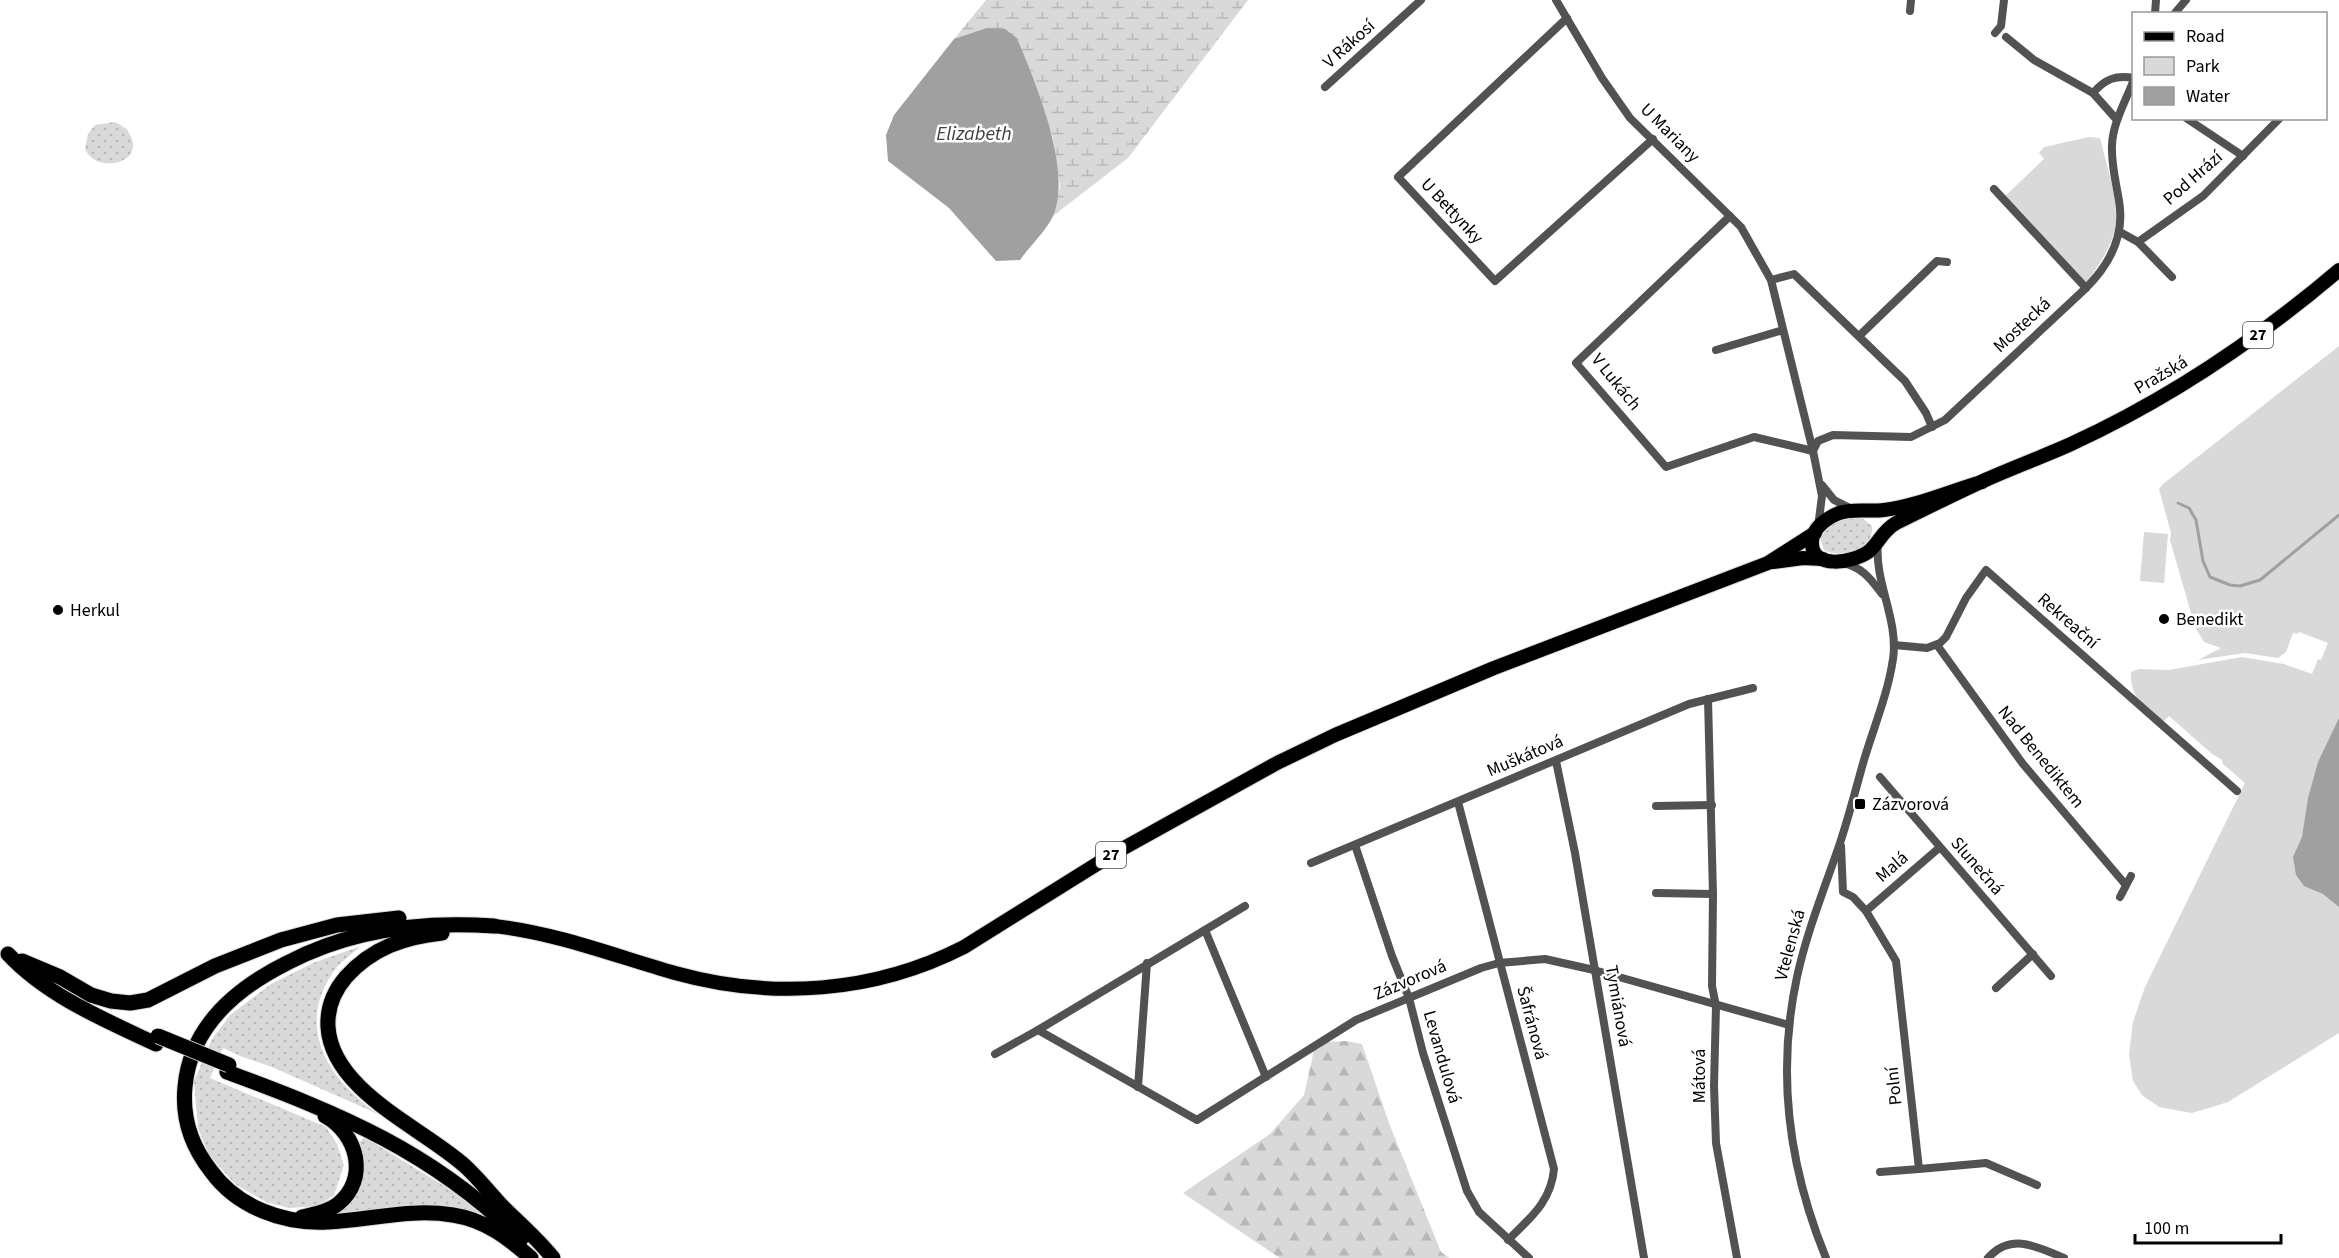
<svg xmlns="http://www.w3.org/2000/svg" width="2339" height="1258" font-family="'Source Sans 3',sans-serif">
	<defs>
		<pattern id="grass-dots" width="8" height="8" patternUnits="userSpaceOnUse" patternTransform="scale(1.5)"><rect width="8" height="8" fill="#d9d9d9"/><path d="M2 2h.1M6 6h.1" fill="none" stroke="#b8b8b8" stroke-width="1.8" stroke-linecap="round"/></pattern>
		<pattern id="forest-firs" width="22" height="20" patternUnits="userSpaceOnUse" patternTransform="scale(1.5)"><rect width="22" height="20" fill="#d9d9d9"/><path d="M5 1l3.5 6h-7zM16 11l3.5 6h-7z" fill="#b8b8b8"/></pattern>
		<pattern id="wetland-marsh" width="20" height="14" patternUnits="userSpaceOnUse" patternTransform="scale(1.5)"><rect width="20" height="14" fill="#d9d9d9"/><path d="M1 5h8M5 5V1M11 12h8M15 12V8" fill="none" stroke="#b8b8b8"/></pattern>
	</defs>
	<rect width="100%" height="100%" fill="#fff"/>
	<!-- grass -->
	<g fill="url(#grass-dots)">
		<path d="M115 122 127 129C129 133 132 138 133 143 135 164 103 169 91 157 88 155 87 152 85 149L88 134 95 125Z"/>
		<path d="M1854 517 1863 519 1872 526C1874 551 1842 559 1824 550L1820 538C1826 523 1839 519 1854 517Z"/>
		<path d="M361 946C352 954 340 962 333 972 295 1029 329 1080 378 1114L272 1067 240 1056 223 1048 210 1078 326 1127 337 1144 344 1165 334 1195 318 1206 289 1208 266 1202 235 1184 209 1155 198 1128 194 1081 212 1039 230 1015 271 984 313 963Z"/>
		<path d="M364 1137 454 1192 487 1218C436 1197 384 1209 331 1214L343 1207 359 1143Z"/>
	</g>
	<!-- forest -->
	<polygon fill="url(#forest-firs)" points="1346,1041 1362,1044 1389,1123 1441,1252 1449,1258 1280,1258 1183,1193 1270,1134 1304,1095 1314,1050 1326,1042"/>
	<!-- wetland -->
	<polygon fill="url(#wetland-marsh)" points="986,0 1248,0 1128,158 1053,216 1060,187 1053,138 1017,38 954,39"/>
	<!-- park -->
	<g fill="#d9d9d9">
		<path d="M2089 137 2100 138C2106 164 2117 194 2116 220 2115 243 2099 265 2086 283L2004 197 2044 159 2039 153 2044 147Z"/>
		<path d="M2339 346V1033L2228 1102 2192 1113 2159 1107 2142 1095 2133 1081 2129 1054 2133 1022 2145 987 2245 783 2223 764 2222 760 2211 753 2169 716 2162 723C2143 709 2130 696 2131 672L2139 669 2169 670 2242 657 2284 664 2312 674 2318 659 2321 660 2328 643 2299 632 2297 634 2293 633 2286 652 2278 658 2245 653 2198 660 2221 648 2204 642 2195 627 2170 540 2171 533 2159 489 2163 484Z"/>
		<polygon points="2144,532 2168,534 2164,583 2140,581"/>
	</g>
	<!-- water -->
	<g fill="#a0a0a0">
		<path d="M987 28 1005 29 1017 38C1035 82 1073 170 1053 216 1047 230 1029 247 1020 260L996 261 949 208 888 161 886 135 894 115 954 39Z"/>
		<polygon points="2339,718 2339,907 2323,894 2304,886 2296,875 2293,857 2302,837 2308,798 2318,762"/>
	</g>
	<g fill="none" stroke-linecap="round" stroke-linejoin="round">
		<!-- stream -->
		<polyline stroke="#a0a0a0" stroke-width="3" points="2178,503 2189,508 2196,520 2203,561 2210,577 2230,585 2240,586 2260,580 2339,515"/>
		<!-- primary casing -->
		<g stroke="#dbdbdb" stroke-width="16">
			<g id="primary">
				<path d="M1982 482C1950 491 1917 506 1884 510 1869 512 1854 508 1839 513 1827 518 1812 528 1812 542 1811 571 1854 562 1868 552 1880 542 1881 532 1896 523 1925 509 1954 494 1983 481 2012 468 2042 457 2071 444 2169 399 2258 339 2339 270"/>
				<polyline points="1773,562 1803,558 1823,559"/>
				<path d="M494 926C557 933 615 956 675 973 772 1000 874 993 964 947L1113 854 1277 763 1335 735 1494 668 1768 563 1815 533"/>
			</g>
		</g>
		<!-- highway casing -->
		<g stroke="#dbdbdb" stroke-width="17">
			<g id="highway">
				<path d="M494 926C422 921 351 929 287 963 237 988 190 1027 185 1087 182 1118 192 1147 211 1171 237 1207 283 1224 327 1222 370 1220 410 1208 453 1215 485 1220 507 1237 531 1258"/>
				<path d="M442 933C404 937 372 948 346 977 333 992 327 1008 328 1027 332 1091 423 1128 465 1166 478 1178 490 1193 502 1206 519 1223 538 1239 553 1258"/>
				<path d="M8 954C47 996 105 1020 156 1044"/>
				<polyline points="22,961 60,977 91,995 111,1001 130,1003 148,1000 215,966 281,940 337,925 399,918"/>
				<path d="M227 1072C341 1114 433 1152 521 1239"/>
				<path d="M302 1217C314 1214 328 1212 338 1204 369 1179 358 1134 325 1116"/>
			</g>
		</g>
		<!-- street -->
		<g stroke="#525252" stroke-width="8">
			<polyline points="1556,0 1602,78 1630,118 1741,227 1771,280 1794,274 1905,381 1926,413 1932,427"/>
			<polyline points="1910,11 1911,0"/>
			<polyline points="2155,14 2156,0"/>
			<polyline points="2174,14 2186,0"/>
			<polyline points="1567,18 1398,177 1495,281 1653,139"/>
			<polyline points="1995,33 2001,26 2004,0"/>
			<polyline points="2006,37 2034,60 2093,93 2117,120"/>
			<polyline points="1325,87 1421,0"/>
			<path d="M2093 93C2105 79 2115 75 2134 78"/>
			<polyline points="2186,118 2243,156"/>
			<polyline points="1994,189 2086,288"/>
			<polyline points="1730,216 1576,363 1666,467 1754,437 1813,451 1771,280"/>
			<polyline points="2120,232 2138,242 2172,277"/>
			<polyline points="2138,242 2203,196 2280,118"/>
			<polyline points="1859,336 1937,261 1947,262"/>
			<polyline points="1716,350 1783,330"/>
			<polyline points="1822,485 1834,500 1850,508"/>
			<path d="M1818 527 1822 496 1813 451 1818 441 1833 435 1911 437 1945 420 2086 288C2110 264 2125 235 2119 201 2116 182 2111 164 2112 145 2113 122 2126 101 2134 79"/>
			<path d="M1842 563C1861 566 1871 579 1882 594"/>
			<polyline points="1894,645 1927,648 1940,643 1946,637 1966,598 1986,570 2237,791"/>
			<polyline points="1937,645 2023,764 2125,884"/>
			<polyline points="1708,699 1713,894 1712,986 1716,1006 1714,1086 1716,1143 1737,1258"/>
			<polyline points="1556,761 1575,853 1644,1258"/>
			<polyline points="1880,777 2051,976"/>
			<path d="M1458 802 1554 1169C1551 1202 1530 1218 1508 1240"/>
			<polyline points="1656,806 1712,805"/>
			<polyline points="1355,845 1392,956 1409,998 1423,1053 1467,1191 1479,1212 1529,1258"/>
			<polyline points="1841,846 1843,892 1853,897 1866,911 1896,961 1919,1169 1880,1172"/>
			<polyline points="1311,863 1689,704 1753,688"/>
			<polyline points="1656,893 1713,894"/>
			<polyline points="2120,897 2131,876"/>
			<polyline points="1866,911 1939,848"/>
			<polyline points="1205,930 1266,1077"/>
			<polyline points="1996,988 2033,954"/>
			<polyline points="1038,1030 1245,906"/>
			<polyline points="995,1054 1038,1030 1197,1120 1356,1020 1481,968 1499,963 1545,959 1594,970 1789,1025"/>
			<polyline points="1138,1087 1147,963"/>
			<polyline points="1919,1169 1986,1163 2037,1185"/>
			<path d="M1826 1258C1789 1168 1776 1074 1797 977 1807 931 1825 887 1840 843 1849 816 1856 788 1864 760 1874 727 1888 693 1893 659 1899 620 1874 582 1878 543"/>
			<path d="M1988 1258C2011 1232 2038 1247 2064 1258"/>
		</g>
		<!-- primary -->
		<use href="#primary" stroke="#000" stroke-width="14"/>
		<!-- highway -->
		<use href="#highway" stroke="#000" stroke-width="15"/>
		<!-- highway-bridge casing -->
		<g stroke="#dbdbdb" stroke-width="17" stroke-linecap="butt">
			<polyline id="highway-bridge" points="158,1036 229,1065"/>
		</g>
		<!-- highway-bridge -->
		<use href="#highway-bridge" stroke="#000" stroke-width="15"/>
	</g>
	<!-- markers -->
	<g fill="#000" stroke="#fff" stroke-width="2">
		<circle cx="58" cy="610" r="6"/>
		<circle cx="2164" cy="619" r="6"/>
		<rect x="1854" y="798" width="12" height="12" rx="3"/>
	</g>
	<g text-anchor="middle" dominant-baseline="central" stroke-width="5" stroke-linejoin="round" paint-order="stroke">
		<!-- shield labels -->
		<g fill="#fff" stroke="#4c4c4c" stroke-width="1.5">
			<rect x="2243" y="322" width="30" height="26" rx="4.5"/>
			<rect x="1096" y="842" width="30" height="26" rx="4.5"/>
		</g>
		<g font-size="16" font-weight="bold" fill="#000">
			<text x="2258" y="335">27</text>
			<text x="1111" y="855">27</text>
		</g>
		<!-- street labels -->
		<g font-size="18" fill="#000" stroke="#fff">
			<text transform="translate(1349 44) rotate(-42)">V Rákosí</text>
			<text transform="translate(1670 133) rotate(45)">U Mariany</text>
			<text transform="translate(2193 178) rotate(-41)">Pod Hrází</text>
			<text transform="translate(1452 211) rotate(47)">U Bettynky</text>
			<text transform="translate(2022 325) rotate(-43)">Mostecká</text>
			<text transform="translate(2161 375) rotate(-30)">Pražská</text>
			<text transform="translate(1616 382) rotate(51)">V Lukách</text>
			<text transform="translate(2068 621) rotate(41)">Rekreační</text>
			<text transform="translate(1525 756) rotate(-23)">Muškátová</text>
			<text transform="translate(2041 757) rotate(51)">Nad Benediktem</text>
			<text transform="translate(1977 866) rotate(49)">Slunečná</text>
			<text transform="translate(1892 867) rotate(-41)">Malá</text>
			<text transform="translate(1790 945) rotate(-75)">Vtelenská</text>
			<text transform="translate(1410 980) rotate(-23)">Zázvorová</text>
			<text transform="translate(1618 1006) rotate(80)">Tymiánová</text>
			<text transform="translate(1532 1023) rotate(75)">Šafránová</text>
			<text transform="translate(1442 1057) rotate(74)">Levandulová</text>
			<text transform="translate(1699 1076) rotate(-90)">Mátová</text>
			<text transform="translate(1894 1086) rotate(-96)">Polní</text>
		</g>
		<!-- poi labels -->
		<g font-size="18" fill="#000" stroke="#fff" text-anchor="start">
			<text x="70" y="610">Herkul</text>
			<text x="2176" y="619">Benedikt</text>
			<text x="1872" y="804">Zázvorová</text>
		</g>
		<!-- water labels -->
		<g font-size="20" font-style="italic" fill="#414141" stroke="#fff">
			<text x="974" y="134">Elizabeth</text>
		</g>
	</g>
	<!-- legend -->
	<rect x="2132" y="12" width="195" height="108" fill="#ffffff" stroke="#999999" stroke-width="1.5"/>
	<rect x="2144" y="32" width="30" height="9" fill="#000000" stroke="#999999" stroke-width="1.5"/>
	<text x="2186" y="42" font-size="18" fill="#000000">Road</text>
	<rect x="2144" y="57" width="30" height="18" fill="#d9d9d9" stroke="#999999" stroke-width="1.5"/>
	<text x="2186" y="72" font-size="18" fill="#000000">Park</text>
	<rect x="2144" y="87" width="30" height="18" fill="#a0a0a0" stroke="#999999" stroke-width="1.5"/>
	<text x="2186" y="102" font-size="18" fill="#000000">Water</text>
	<!-- scale -->
	<path d="M2135 1234v9h146v-9" fill="none" stroke="#000000" stroke-width="3"/>
	<text x="2144" y="1234" font-size="18" fill="#000000" stroke="#ffffff" stroke-width="4.5" paint-order="stroke">100 m</text>
</svg>
